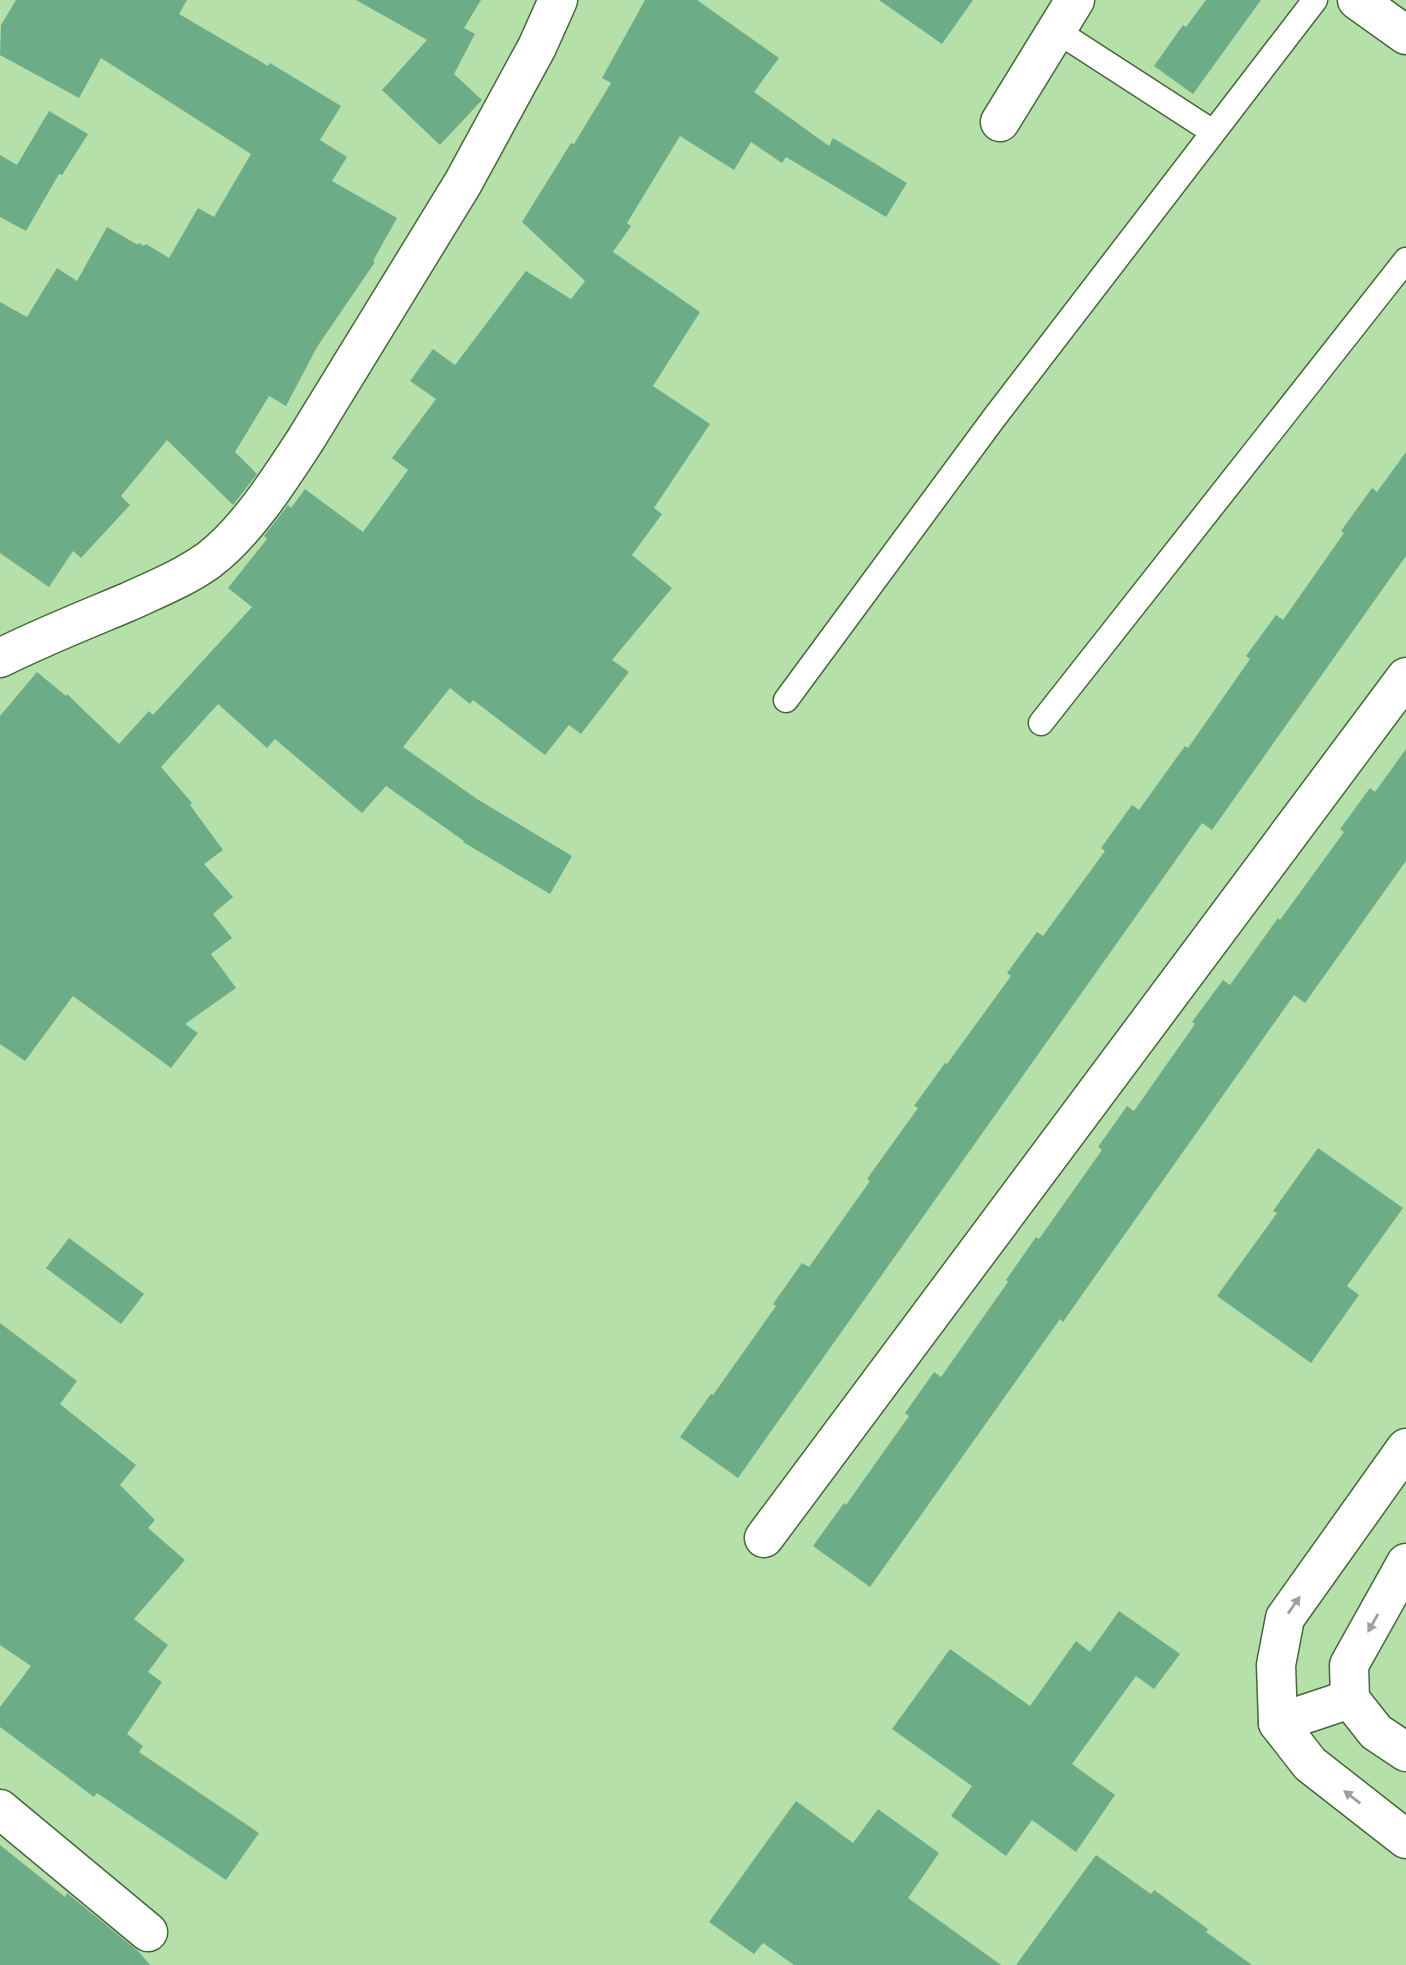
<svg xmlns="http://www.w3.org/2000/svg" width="1406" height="1965" font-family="Georgia,serif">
	<rect width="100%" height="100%" fill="#b6e0a9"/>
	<!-- building -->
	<g fill="#6cad88">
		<polygon points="16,0 187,0 179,14 268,66 270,63 341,106 320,140 347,157 332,181 397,218 373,261 375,262 317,347 286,406 269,396 235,452 257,474 233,505 167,440 121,496 130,505 81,558 73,551 49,587 0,553 0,302 27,317 57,268 77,281 107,227 138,245 139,243 144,246 146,244 169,258 198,208 214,217 251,154 101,58 79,98 0,55 1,25"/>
		<polygon points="356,0 481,0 464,28 475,34 454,74 482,100 440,145 382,90 427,40"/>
		<polygon points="645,0 697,0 779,58 754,92 829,146 833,138 907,183 886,217 786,157 782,163 751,142 734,170 680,136 627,223 631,226 613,252 700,312 653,386 710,424 654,508 662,514 632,555 672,588 612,660 629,672 581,734 569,725 545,755 473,700 470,704 450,688 403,747 477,799 572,856 550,894 463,842 464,841 386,786 362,813 275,739 267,748 218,704 161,767 192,803 190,805 223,850 204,864 233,897 213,914 232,938 211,954 236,988 185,1024 198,1033 171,1068 73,996 25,1061 0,1044 0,716 37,672 66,696 67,694 119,744 149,711 153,715 252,607 228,588 267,539 264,536 288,505 291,508 305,489 363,532 408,470 392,458 436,399 410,381 433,349 455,365 526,271 571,299 585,281 522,222 571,143 574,144 611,83 602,78"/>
		<polygon points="879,0 973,0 942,44"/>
		<polygon points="1206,0 1261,0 1193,94 1154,66 1183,25 1186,27"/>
		<polygon points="49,111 88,134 62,175 59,174 26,231 0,217 0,155 17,165"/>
		<polygon points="1406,452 1406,556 1212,830 1202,823 738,1478 680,1437 711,1394 713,1395 776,1306 773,1304 802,1263 809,1267 870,1181 867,1179 918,1108 914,1106 945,1063 947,1064 1011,976 1007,973 1037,932 1043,936 1105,851 1101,848 1132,805 1139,810 1185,746 1188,748 1250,659 1246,656 1276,615 1283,620 1344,533 1341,531 1372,488 1377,492"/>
		<polygon points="1406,749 1406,861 1305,1003 1294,995 1084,1292 1063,1322 1060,1319 870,1587 813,1546 844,1503 846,1505 909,1416 905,1413 934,1372 941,1377 1008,1282 1006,1280 1036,1237 1039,1239 1102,1150 1098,1147 1127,1106 1134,1111 1195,1024 1192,1022 1223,980 1230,985 1278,918 1280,920 1344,832 1340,829 1370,788 1375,792"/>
		<polygon points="1318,1148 1403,1208 1347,1286 1359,1295 1311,1363 1217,1296 1277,1213 1273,1211"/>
		<polygon points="69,1238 144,1294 121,1324 46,1268"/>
		<polygon points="0,1323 77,1381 60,1404 136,1465 120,1485 155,1520 148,1528 185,1560 134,1619 168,1645 148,1672 162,1682 127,1734 143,1746 139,1752 259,1833 226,1880 97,1793 94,1797 0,1727 0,1707 31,1666 0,1645"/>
		<polygon points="1119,1611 1180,1654 1154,1689 1136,1676 1072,1764 1115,1795 1076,1852 1032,1820 1006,1856 951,1816 972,1786 892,1729 950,1649 1030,1706 1076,1641 1090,1652"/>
		<polygon points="796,1801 853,1843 878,1809 939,1853 908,1898 1001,1965 794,1965 763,1943 754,1954 709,1922"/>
		<polygon points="0,1845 65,1897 67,1893 138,1951 150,1965 0,1965"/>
		<polygon points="1096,1855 1151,1894 1154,1890 1208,1929 1206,1932 1252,1965 1016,1965"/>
	</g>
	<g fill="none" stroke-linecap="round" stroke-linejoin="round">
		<!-- lane casing -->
		<g stroke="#446938" stroke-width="27">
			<g id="lane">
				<polyline points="1057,31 1213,132"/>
				<polyline points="786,700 994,418 1315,0"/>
				<polyline points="1041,723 1406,260"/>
			</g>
		</g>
		<!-- street casing -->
		<g stroke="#446938" stroke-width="41">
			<g id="street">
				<polyline points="1357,0 1406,35"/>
				<polyline points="1000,122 1075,0"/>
				<path d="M0 658C42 637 85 620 128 602 156 589 184 578 209 560 247 531 280 479 306 439L463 183 537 47 558 0"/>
				<polyline points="1406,1448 1285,1618 1276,1665 1278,1723 1310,1764 1406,1839"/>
				<polyline points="764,1538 1406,677"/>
				<polyline points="1406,1563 1349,1665 1350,1699 1376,1732 1406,1752"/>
				<polyline points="1278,1723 1350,1699"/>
				<polyline points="0,1809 148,1932"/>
			</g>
		</g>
		<!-- lane -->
		<use href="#lane" stroke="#fff" stroke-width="24"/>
		<!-- street -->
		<use href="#street" stroke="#fff" stroke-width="38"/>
	</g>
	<!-- one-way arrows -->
	<defs><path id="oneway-solid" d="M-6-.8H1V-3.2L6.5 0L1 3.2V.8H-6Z" transform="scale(1.75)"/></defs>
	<g fill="#9ca19a">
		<use href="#oneway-solid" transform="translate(1294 1605) rotate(-55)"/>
		<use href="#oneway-solid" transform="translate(1373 1623) rotate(119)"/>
		<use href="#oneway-solid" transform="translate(1352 1797) rotate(-142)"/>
	</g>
</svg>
